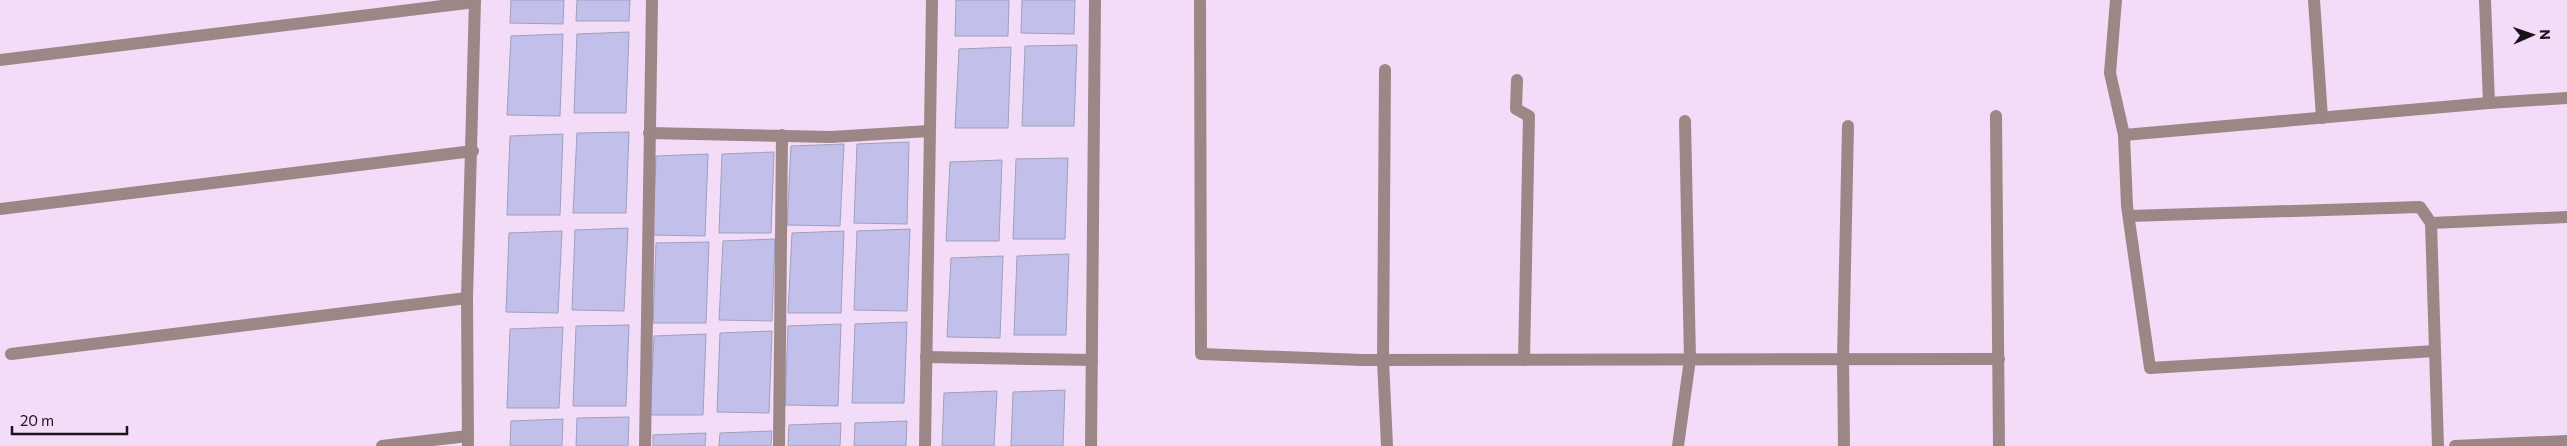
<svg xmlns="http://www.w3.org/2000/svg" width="2567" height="446" font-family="Commissioner,sans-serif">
	<rect width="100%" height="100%" fill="#f3dcf7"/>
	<!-- building -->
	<g fill="#c2c0eb" stroke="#a09fbc">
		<polygon points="511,0 564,0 563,24 510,23"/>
		<polygon points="577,0 630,0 629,21 576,21"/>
		<polygon points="956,0 1009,0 1008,36 955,36"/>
		<polygon points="1022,0 1075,0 1074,34 1021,33"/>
		<polygon points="629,32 626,113 574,113 577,34"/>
		<polygon points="563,34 560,116 507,115 511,36"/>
		<polygon points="1077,45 1074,126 1022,126 1025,46"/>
		<polygon points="1011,47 1008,128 955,128 959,49"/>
		<polygon points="629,132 626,213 573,213 577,133"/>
		<polygon points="563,134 560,215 507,215 510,136"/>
		<polygon points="909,142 907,224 854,223 857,144"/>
		<polygon points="844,144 840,226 787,225 791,146"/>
		<polygon points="774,152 771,233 719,233 722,154"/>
		<polygon points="708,154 705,236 653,235 656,156"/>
		<polygon points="1068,158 1065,239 1013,239 1016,159"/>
		<polygon points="1002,160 999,241 946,241 950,162"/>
		<polygon points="628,228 624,311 572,310 575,230"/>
		<polygon points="910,229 907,311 854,310 857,231"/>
		<polygon points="562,231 558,313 506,312 509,233"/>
		<polygon points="844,231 841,313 788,313 792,233"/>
		<polygon points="775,239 772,321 719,320 723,241"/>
		<polygon points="709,242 706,323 653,323 656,243"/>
		<polygon points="1069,254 1066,335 1014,335 1017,256"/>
		<polygon points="1003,256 1000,338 947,337 951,258"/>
		<polygon points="907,322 904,403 852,403 855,324"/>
		<polygon points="841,324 838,406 785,405 788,326"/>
		<polygon points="629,325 626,406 573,406 576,326"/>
		<polygon points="563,327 559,408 507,408 510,329"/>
		<polygon points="772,331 769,413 717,412 720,333"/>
		<polygon points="706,334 703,415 650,415 654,336"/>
		<polygon points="1065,390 1063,446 1011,446 1013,392"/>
		<polygon points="997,391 994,446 942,446 944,393"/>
		<polygon points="629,417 628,446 576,446 577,418"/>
		<polygon points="563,419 562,446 510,446 511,421"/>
		<polygon points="907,421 906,446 854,446 855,423"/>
		<polygon points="841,423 840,446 788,446 789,425"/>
		<polygon points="772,431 771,446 719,446 720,433"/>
		<polygon points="706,433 705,446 653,446 653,435"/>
	</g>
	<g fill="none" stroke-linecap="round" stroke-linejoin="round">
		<!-- minor -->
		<g stroke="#9d8786" stroke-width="12">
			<polyline points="1200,0 1201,354 1363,360 1999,359"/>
			<polyline points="2116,0 2110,73 2124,135 2489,103"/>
			<polyline points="2314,0 2322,118"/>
			<polyline points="2485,0 2489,103 2567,98"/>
			<polyline points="0,60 475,2"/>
			<polyline points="1385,70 1383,360 1387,446"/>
			<polyline points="1517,80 1516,109 1529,116 1524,360"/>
			<polyline points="1996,116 1999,446"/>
			<polyline points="649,133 831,137 929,131"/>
			<polyline points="2124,135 2127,206 2150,368 2435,351"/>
			<polyline points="0,209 473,151"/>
			<polyline points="2129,216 2420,207 2431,223"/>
			<polyline points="11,354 467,298"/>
			<polyline points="926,357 1092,360"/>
			<polyline points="382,446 468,436"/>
			<polyline points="468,446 467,298 475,0"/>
			<polyline points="645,446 652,0"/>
			<polyline points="779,446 782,135"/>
			<polyline points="925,446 932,0"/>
			<polyline points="1091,446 1095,0"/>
			<polyline points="1678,446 1690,359 1685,121"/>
			<polyline points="1844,446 1843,359 1848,126"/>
			<polyline points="2438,446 2431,223 2567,217"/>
			<polyline points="2455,446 2567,441"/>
		</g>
	</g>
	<!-- north arrow -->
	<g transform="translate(2532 35) rotate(88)" stroke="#f3dcf7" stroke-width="4" paint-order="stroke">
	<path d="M0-4L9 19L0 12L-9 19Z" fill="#1b131c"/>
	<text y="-8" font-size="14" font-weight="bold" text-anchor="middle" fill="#1b131c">N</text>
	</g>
	<!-- scale -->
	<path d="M12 426v8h115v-8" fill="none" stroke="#1b131c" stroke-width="2.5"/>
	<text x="20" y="426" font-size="15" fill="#1b131c" stroke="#f3dcf7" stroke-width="4" paint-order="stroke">20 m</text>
</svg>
